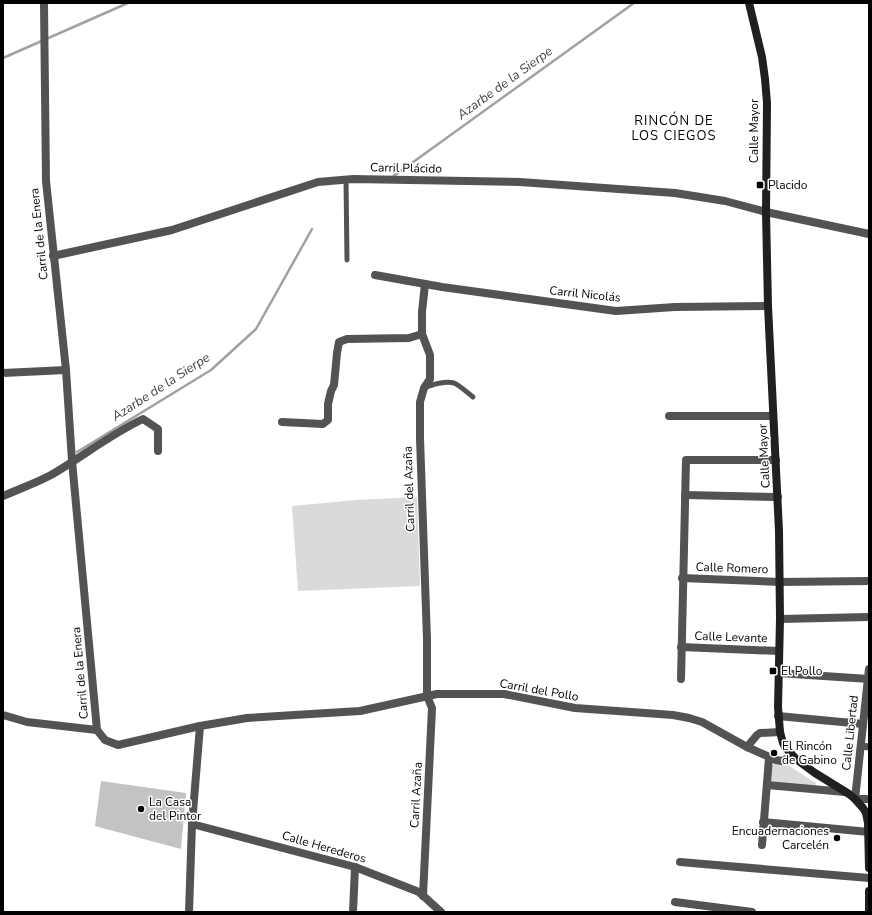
<svg xmlns="http://www.w3.org/2000/svg" width="872" height="915" font-family="'Nunito Sans',sans-serif">
	<rect width="100%" height="100%" fill="#fff"/>
	<!-- green -->
	<g fill="#dadada">
		<polygon points="417,497 420,586 298,591 292,506 356,500"/>
		<polygon points="774,764 786,764 816,783 816,785 815,786 770,782 771,766"/>
	</g>
	<g fill="none" stroke-linecap="round" stroke-linejoin="round">
		<!-- stream -->
		<g stroke="#a1a1a1" stroke-width="2.5">
			<polyline points="3,58 128,3"/>
			<polyline points="391,178 634,3"/>
			<polyline points="77,452 211,370 256,329 312,229"/>
		</g>
	</g>
	<!-- building -->
	<polygon fill="#c3c3c3" points="101,781 186,793 181,849 95,826"/>
	<g fill="none" stroke-linecap="round" stroke-linejoin="round">
		<!-- service -->
		<g stroke="#535353" stroke-width="5">
			<polyline points="346,179 347,260"/>
			<path d="M425 388C432 384 446 381 454 383 459 385 468 393 473 397"/>
		</g>
		<!-- pedestrian -->
		<polyline stroke="#535353" stroke-width="7" points="861,746 869,747"/>
		<!-- minor -->
		<g stroke="#535353" stroke-width="8">
			<polyline points="44,3 46,181 66,370 72,461 97,730 105,740 118,745 200,726 192,824 189,912"/>
			<polyline points="53,256 172,230 318,182 353,179 520,182 675,193 725,201 766,212 869,234"/>
			<polyline points="375,275 442,287 616,311 675,307 768,306"/>
			<polyline points="3,373 66,370"/>
			<polyline points="669,416 773,416"/>
			<polyline points="282,422 323,424 328,420 328,404 331,391 334,385 337,353 339,342 347,339 409,338 422,334"/>
			<polyline points="685,495 778,497"/>
			<path d="M3 496C19 489 36 483 51 475 82 457 111 434 143 419L158 429V451"/>
			<polyline points="682,578 780,582 869,581"/>
			<polyline points="780,619 869,617"/>
			<polyline points="681,647 779,651"/>
			<polyline points="869,669 855,799 869,799"/>
			<polyline points="778,673 869,679"/>
			<polyline points="681,679 686,460 776,460"/>
			<polyline points="3,715 27,722 97,730"/>
			<polyline points="778,716 863,724"/>
			<polyline points="200,726 247,718 360,711 437,694 504,694 575,708 673,715 689,718 702,722 747,747 776,760 782,761 792,756"/>
			<polyline points="747,747 757,735 760,733 780,732"/>
			<polyline points="767,785 845,792"/>
			<polyline points="763,822 869,832"/>
			<polyline points="192,824 355,867 419,892 441,912"/>
			<polyline points="762,845 769,758"/>
			<polyline points="680,862 869,878"/>
			<polyline points="423,896 432,708 427,696 427,639 420,438 420,402 424,388 430,379 430,355 422,334 422,312 425,284"/>
			<polyline points="675,902 752,912"/>
			<polyline points="353,912 355,867"/>
		</g>
		<!-- secondary -->
		<g stroke="#202020" stroke-width="8">
			<polyline points="749,3 762,57 765,79 767,103 766,212 768,306 779,531 780,619 778,707 780,732 783,743 785,747 796,759 815,773 849,794 855,799 863,808 866,813 868,823 869,868"/>
			<polyline points="869,912 869,891"/>
		</g>
	</g>
	<!-- markers -->
	<g fill="#000" stroke="#fff" stroke-width="1.5">
		<rect x="756" y="181" width="8" height="8" rx="2"/>
		<rect x="769" y="667" width="8" height="8" rx="2"/>
		<circle cx="774" cy="753" r="4"/>
		<circle cx="141" cy="809" r="4"/>
		<circle cx="837" cy="838" r="4"/>
	</g>
	<g text-anchor="middle" dominant-baseline="central" stroke-width="3" stroke-linejoin="round" paint-order="stroke">
		<!-- street labels -->
		<g font-size="12" fill="#000" stroke="#fff">
			<text transform="translate(754 131) rotate(-90)">Calle Mayor</text>
			<text transform="translate(406 168) rotate(1)">Carril Plácido</text>
			<text transform="translate(39 234) rotate(-96)">Carril de la Enera</text>
			<text transform="translate(585 294) rotate(6)">Carril Nicolás</text>
			<text transform="translate(764 456) rotate(-93)">Calle Mayor</text>
			<text transform="translate(409 489) rotate(-92)">Carril del Azaña</text>
			<text transform="translate(732 568) rotate(2)">Calle Romero</text>
			<text transform="translate(731 637) rotate(2)">Calle Levante</text>
			<text transform="translate(80 673) rotate(-95)">Carril de la Enera</text>
			<text transform="translate(539 690) rotate(10)">Carril del Pollo</text>
			<text transform="translate(850 733) rotate(-84)">Calle Libertad</text>
			<text transform="translate(416 795) rotate(-87)">Carril Azaña</text>
			<text transform="translate(324 847) rotate(16)">Calle Herederos</text>
		</g>
		<!-- poi labels -->
		<g font-size="12" fill="#000" stroke="#fff" text-anchor="start">
			<text x="768" y="185">Placido</text>
			<text x="781" y="671">El Pollo</text>
			<text x="782" y="746">El Rincón<tspan x="782" dy="14">de Gabino</tspan></text>
			<text x="149" y="802">La Casa<tspan x="149" dy="14">del Pintor</tspan></text>
			<text x="829" y="831" text-anchor="end">Encuadernaciones<tspan x="829" dy="14">Carcelén</tspan></text>
		</g>
		<!-- water labels -->
		<g font-size="13" font-style="italic" fill="#424242" stroke="#fff">
			<text transform="translate(505 83) rotate(-36)">Azarbe de la Sierpe</text>
			<text transform="translate(161 387) rotate(-33)">Azarbe de la Sierpe</text>
		</g>
		<!-- neighbourhood labels -->
		<g font-size="13" letter-spacing="1" fill="#000" stroke="#fff">
			<text x="674" y="121">RINCÓN DE<tspan x="674" dy="15">LOS CIEGOS</tspan></text>
		</g>
	</g>
	<!-- border -->
	<rect width="872" height="915" fill="none" stroke="#000000" stroke-width="8"/>
</svg>
